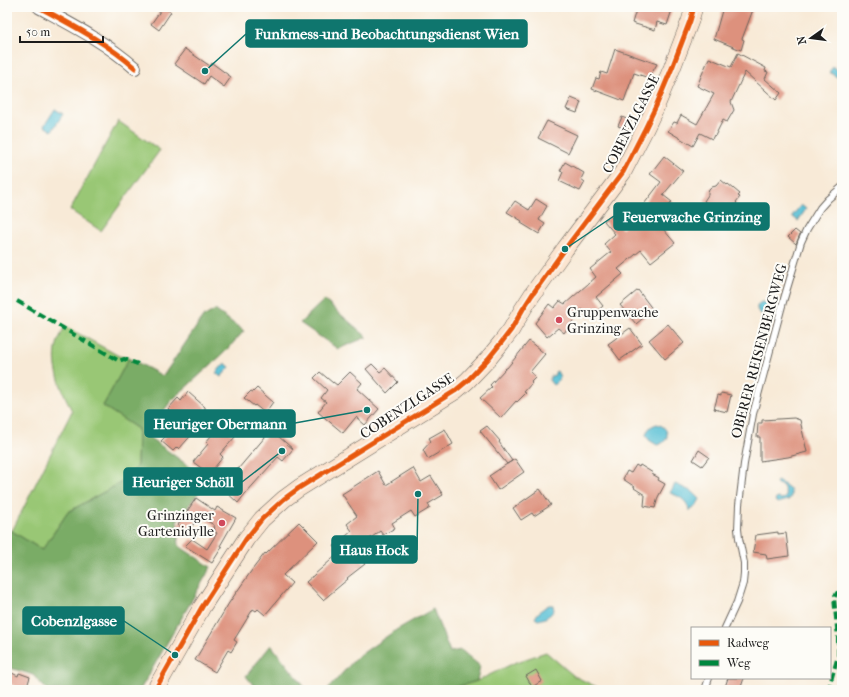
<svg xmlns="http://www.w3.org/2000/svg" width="849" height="697" font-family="'IM FELL French Canon',serif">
	<rect width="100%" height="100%" fill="#fdfcf7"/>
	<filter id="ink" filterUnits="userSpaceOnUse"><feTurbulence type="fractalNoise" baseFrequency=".025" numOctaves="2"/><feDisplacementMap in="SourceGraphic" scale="8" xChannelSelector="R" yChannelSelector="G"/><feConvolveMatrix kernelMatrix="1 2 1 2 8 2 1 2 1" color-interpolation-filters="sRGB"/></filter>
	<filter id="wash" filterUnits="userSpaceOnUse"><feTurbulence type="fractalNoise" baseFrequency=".012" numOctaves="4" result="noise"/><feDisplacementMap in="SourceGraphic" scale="16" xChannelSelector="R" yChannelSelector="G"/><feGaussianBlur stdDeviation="0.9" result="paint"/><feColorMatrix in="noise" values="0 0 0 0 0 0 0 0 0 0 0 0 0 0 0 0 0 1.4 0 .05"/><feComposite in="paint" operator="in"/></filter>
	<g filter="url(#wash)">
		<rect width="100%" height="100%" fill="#f8ead7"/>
		<!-- green -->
		<g fill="#99c775" stroke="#5a7248">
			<polygon points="118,121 160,150 101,231 70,210"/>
			<path d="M65 326 119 356 129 358 103 406 138 429 137 465 129 478 68 512 42 550 12 531 72 411C62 390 50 365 58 341 60 336 63 331 65 326Z"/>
			<polygon points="546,652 574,676 603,690 447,690 477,681 514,663"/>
		</g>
		<!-- forest -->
		<g fill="#7aac66" stroke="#4b6441">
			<polygon points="324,300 367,337 338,349 300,323"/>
			<polygon points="215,310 244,331 224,353 171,401 146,435 208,480 177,521 179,546 211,567 140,690 47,690 33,675 7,667 7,528 42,550 68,512 129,478 137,465 138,429 103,406 129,358 163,376 203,317"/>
			<polygon points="433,609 450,652 461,650 480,666 477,681 447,690 327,690 357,657 396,630"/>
			<polygon points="271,645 307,690 257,690 246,676"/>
		</g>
		<!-- water -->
		<g fill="#58c0d5" stroke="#3a6e78">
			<polygon points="833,67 842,73 842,80 829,72"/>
			<polygon points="55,109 63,114 52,131 44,126"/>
			<polygon points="801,205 806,209 798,221 792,216"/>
			<circle cx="763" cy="308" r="6"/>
			<polygon points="225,363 230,367 221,377 216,373"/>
			<polygon points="557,371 560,377 557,382 553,385 549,380 551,376 555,375 555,372"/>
			<path d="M657 424C670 427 671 442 657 445L649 440 646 435C648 428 651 426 657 424Z"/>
			<path d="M777 481C782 484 791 486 791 494 791 497 790 499 788 500 785 501 781 502 778 503L776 502 775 500 777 498 781 499 785 498 786 495 783 486 777 484 776 482Z"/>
			<path d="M675 484 693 492 700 499 696 506H695L693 509 689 510C687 500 679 496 670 493Z"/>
			<path d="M549 605H553L554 610C551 615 545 619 538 620L535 618C538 612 543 608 549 605Z"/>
		</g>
		<g id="blocks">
			<!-- building -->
			<g fill="#dd917d">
				<polygon points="163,7 171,12 159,30 151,24"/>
				<polygon points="637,7 673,7 667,25 657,22 655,30 632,23"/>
				<polygon points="723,7 754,7 742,39 744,40 741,50 714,39"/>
				<polygon points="185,49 210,66 212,63 231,77 224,87 209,76 204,84 174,64"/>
				<polygon points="615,49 657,64 649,78 634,73 624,101 592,89 596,78 599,79 601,72 607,74"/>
				<polygon points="738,53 766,68 765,71 768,72 765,79 781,93 776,100 745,72 731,102 734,110 727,122 723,120 715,136 714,135 712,139 700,133 693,146 668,131 674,122 677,123 681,115 697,124 714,94 697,86 709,58 731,67"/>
				<polygon points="571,98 581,102 577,113 566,109"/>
				<polygon points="622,117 631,121 628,130 618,126"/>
				<polygon points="547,121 577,135 568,153 538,138"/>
				<polygon points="664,156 683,171 663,195 672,202 667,208 669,209 666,218 658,223 675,243 651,262 641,250 618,269 623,274 596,297 603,306 589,318 582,309 564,333 558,328 547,337 535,323 549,304 554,308 560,301 565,304 596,277 590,269 611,252 604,244 615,234 604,221 610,216 622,229 631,221 661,182 650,174"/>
				<polygon points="565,162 584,173 581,179 585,182 580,191 559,181 563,172 560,171"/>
				<polygon points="721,180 727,185 728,184 740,194 738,196 740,197 736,202 737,203 724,218 704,201 708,195 708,193 709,190 712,187 716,186"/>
				<polygon points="536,199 547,206 539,220 545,224 539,234 521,223 522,221 507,212 515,201 529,210"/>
				<polygon points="795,230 800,234 796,244 788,237"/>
				<polygon points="638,290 653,310 636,324 620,305"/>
				<polygon points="668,324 684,343 665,359 649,340"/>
				<polygon points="630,328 642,344 620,360 608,344"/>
				<polygon points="529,341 545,354 530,372 536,377 531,382 532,383 524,392 526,393 517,402 516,401 501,418 480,398 492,387 490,385 506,368 507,368"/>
				<polygon points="372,364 380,372 385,368 398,382 387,393 366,369"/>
				<polygon points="320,372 333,383 333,382 337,385 350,372 362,383 357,389 379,409 365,425 356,417 343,433 318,412 326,402 321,398 327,390 314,378"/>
				<polygon points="257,388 273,402 265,413 255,405 254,406 244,398 251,391 253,392"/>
				<polygon points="188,392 205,407 205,412 202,415 197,416 189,426 195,431 179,449 177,447 173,451 161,441 166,436 163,434 167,428 164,425 173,414 168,409 178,398 181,401"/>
				<polygon points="721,393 731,395 727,412 714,409 718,395 721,396"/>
				<polygon points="794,418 800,420 807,452 788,457 760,461 760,437 757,437 758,423 762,423 762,420"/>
				<polygon points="221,424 235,437 220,454 223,457 214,468 213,472 211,473 208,473 193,462 208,444 206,442"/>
				<polygon points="487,426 500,441 499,442 512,461 507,464 515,459 524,472 498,490 489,476 507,464 480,431"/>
				<polygon points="445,429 453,444 428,459 423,450 431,441 429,438"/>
				<polygon points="271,430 293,449 283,461 278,457 245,494 238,503 222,488"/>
				<polygon points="699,450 709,457 702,466 693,460"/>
				<polygon points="636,465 639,467 640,465 653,473 652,474 659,478 658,480 665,484 658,497 655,508 644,506 645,495 634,488 635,487 623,479 627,471 631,473"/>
				<polygon points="413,468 421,482 431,476 443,495 428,504 430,508 415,517 411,511 392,523 395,528 383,535 380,531 354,551 365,564 347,578 348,579 323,600 306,582 339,553 334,546 352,531 347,524 357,516 342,494 378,471 386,485"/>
				<polygon points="540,489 551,505 534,516 532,513 521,520 513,508"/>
				<polygon points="196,498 215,511 217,507 236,518 220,546 222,547 212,563 185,546 192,539 207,549 217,533 215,532 214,525 199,516 188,532 178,525"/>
				<polygon points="299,522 318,541 283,575 292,583 265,615 258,609 256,611 253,609 234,640 237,642 231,652 228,650 215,672 195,660 229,603 252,570 265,553 266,554"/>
				<polygon points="778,532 778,534 786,533 789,556 767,559 766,554 753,552 756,535"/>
				<polygon points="536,670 542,681 532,687 526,676"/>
				<polygon points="12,673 18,676 19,673 30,677 26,690 24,690 8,683"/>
				<polygon points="728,678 744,678 740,690 724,690"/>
			</g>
		</g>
	</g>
	<g filter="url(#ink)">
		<use href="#blocks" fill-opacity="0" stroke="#69645d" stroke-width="1"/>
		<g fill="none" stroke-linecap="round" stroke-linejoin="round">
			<!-- lane casing -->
			<g stroke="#69645d" stroke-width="8">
				<g id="lane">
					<polyline points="725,628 737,602 743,583 744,573 744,563 739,538 738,529 739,505 744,464 753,414 783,302 801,242 807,229 820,208 828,199 842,187"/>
					<polyline points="705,690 709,678"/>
				</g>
			</g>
			<!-- street casing -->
			<g stroke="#69645d" stroke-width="14">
				<path id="street" d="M39 7C72 25 107 43 135 68"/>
			</g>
			<!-- secondary casing -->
			<g stroke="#69645d" stroke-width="18">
				<polyline id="secondary" points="155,690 202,607 246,539 262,519 284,499 299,488 455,391 467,381 488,359 501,343 511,330 523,309 532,295 565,249 623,172 644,131 656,106 672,68 690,21 694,7"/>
			</g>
			<!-- lane -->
			<use href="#lane" stroke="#fff" stroke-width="6"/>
			<!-- street -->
			<use href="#street" stroke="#fff" stroke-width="12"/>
			<!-- secondary -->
			<use href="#secondary" stroke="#fce5d0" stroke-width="17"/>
			<!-- quiet -->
			<g stroke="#00873e" stroke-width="4" stroke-dasharray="8 4" stroke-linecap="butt">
				<polyline points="17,301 119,361 124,359 138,364"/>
				<polyline points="826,690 830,684 838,656 838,638 834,598 837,593 842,592"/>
			</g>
			<!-- cycleway casing -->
			<g stroke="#fdfcf7" stroke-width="8">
				<g id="cycleway">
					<path d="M39 7C72 25 107 43 135 68"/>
					<polyline points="155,690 202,607 246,539 262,519 284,499 299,488 455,391 467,381 488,359 501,343 511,330 523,309 532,295 565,249 623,172 644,131 656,106 672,68 690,21 694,7"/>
				</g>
			</g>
			<!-- cycleway -->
			<use href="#cycleway" stroke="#e8590c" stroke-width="5"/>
		</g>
	</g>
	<!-- markers -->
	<g fill="#d1495b" stroke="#fdfcf7" stroke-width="1.5">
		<circle cx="559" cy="320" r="4"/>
		<circle cx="222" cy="523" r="4"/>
	</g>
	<g text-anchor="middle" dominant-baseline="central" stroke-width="4" stroke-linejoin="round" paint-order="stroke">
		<!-- street labels -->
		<g font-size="14" fill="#1c1c1c" stroke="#fdfcf7">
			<text transform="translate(631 124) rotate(-63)">COBENZLGASSE</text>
			<text transform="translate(759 351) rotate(-75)">OBERER REISENBERGWEG</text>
			<text transform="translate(407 406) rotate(-33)">COBENZLGASSE</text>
		</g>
		<!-- poi labels -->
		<g font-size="14" fill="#1c1c1c" stroke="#fdfcf7" text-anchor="start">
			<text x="567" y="312">Gruppenwache<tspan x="567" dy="16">Grinzing</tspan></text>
			<text x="214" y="515" text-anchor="end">Grinzinger<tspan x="214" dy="16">Gartenidylle</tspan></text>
		</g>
	</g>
	<!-- callouts -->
	<path fill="none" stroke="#0f766e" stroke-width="1.5" d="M205 71L246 34M565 249L614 216M367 410L295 423M282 451L242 482M418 494L417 550M175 655L124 621"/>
	<g fill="#0f766e" stroke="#fdfcf7" stroke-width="1.5">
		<circle cx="205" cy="71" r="4"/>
		<circle cx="565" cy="249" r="4"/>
		<circle cx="367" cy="410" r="4"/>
		<circle cx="282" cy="451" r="4"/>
		<circle cx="418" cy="494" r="4"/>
		<circle cx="175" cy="655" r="4"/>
	</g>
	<g fill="#0f766e" stroke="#0f766e" stroke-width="1.5">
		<rect x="246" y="20" width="281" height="27" rx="4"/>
		<rect x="614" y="203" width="155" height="27" rx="4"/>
		<rect x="145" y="410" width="150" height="27" rx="4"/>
		<rect x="124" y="468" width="118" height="27" rx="4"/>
		<rect x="332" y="536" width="85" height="27" rx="4"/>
		<rect x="23" y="607" width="101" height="27" rx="4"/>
	</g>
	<g font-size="15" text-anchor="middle" font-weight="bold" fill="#fff">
		<text x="387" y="39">Funkmess-und Beobachtungsdienst Wien</text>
		<text x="692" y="222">Feuerwache Grinzing</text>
		<text x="220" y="429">Heuriger Obermann</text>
		<text x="183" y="487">Heuriger Schöll</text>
		<text x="374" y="555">Haus Hock</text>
		<text x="74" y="626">Cobenzlgasse</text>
	</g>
	<!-- margin -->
	<rect width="849" height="697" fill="none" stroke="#fdfcf7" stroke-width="24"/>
	<!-- legend -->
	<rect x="691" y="627" width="140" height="52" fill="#fdfcf7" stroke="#a3a29f"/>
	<rect x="699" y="640" width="20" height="6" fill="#e8590c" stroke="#a3a29f"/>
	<text x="727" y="647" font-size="12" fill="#1c1c1c">Radweg</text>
	<rect x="699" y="660" width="20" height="6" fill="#00873e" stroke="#a3a29f"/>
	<text x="727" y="667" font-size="12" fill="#1c1c1c">Weg</text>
	<!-- north arrow -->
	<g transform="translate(811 38) rotate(256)" stroke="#fdfcf7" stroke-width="3" paint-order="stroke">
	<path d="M0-3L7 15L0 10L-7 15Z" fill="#1c1c1c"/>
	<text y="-6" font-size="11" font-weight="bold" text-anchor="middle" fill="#1c1c1c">N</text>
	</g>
	<!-- scale -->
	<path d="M20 36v6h83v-6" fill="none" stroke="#1c1c1c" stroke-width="2"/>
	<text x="26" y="36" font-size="12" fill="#1c1c1c" stroke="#fdfcf7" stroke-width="3" paint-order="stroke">50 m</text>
</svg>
